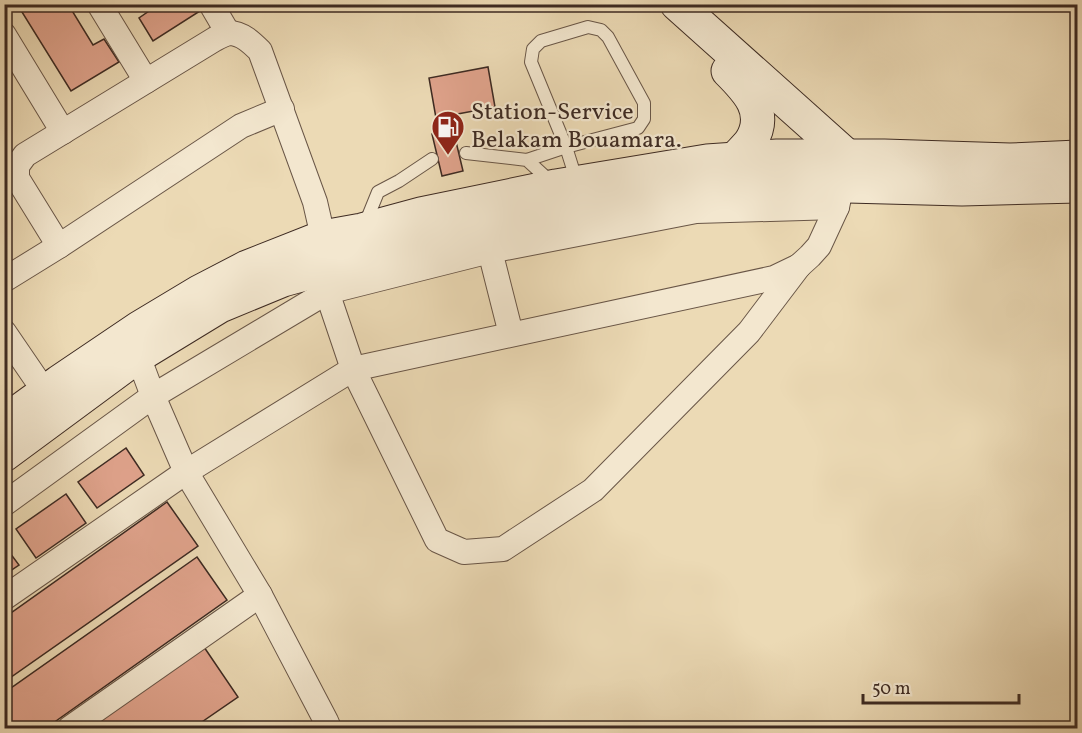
<svg xmlns="http://www.w3.org/2000/svg" width="1082" height="733" font-family="Vollkorn,serif">
	<rect width="100%" height="100%" fill="#ecdab5"/>
	<filter id="stains"><feTurbulence type="fractalNoise" baseFrequency=".00333" numOctaves="4"/><feColorMatrix values="0 0 0 0 .2 0 0 0 0 .09 0 0 0 0 .02 0 0 0 .5 -.17"/></filter>
	<radialGradient id="worn" r=".72"><stop offset=".6" stop-color="#630" stop-opacity="0"/><stop offset="1" stop-color="#630" stop-opacity=".3"/></radialGradient>
	<!-- building -->
	<g fill="#e0a38c" stroke="#3d2a22" stroke-width="1.5">
		<polygon points="17,4 68,4 93,45 104,39 119,62 71,91"/>
		<polygon points="145,4 196,4 200,11 153,41 139,18 149,11"/>
		<polygon points="488,67 495,107 436,118 429,78"/>
		<polygon points="453,129 463,171 442,176 432,134"/>
		<polygon points="126,448 144,475 97,508 78,482"/>
		<polygon points="66,494 86,523 36,558 16,529"/>
		<polygon points="167,502 198,546 4,682 4,618"/>
		<polygon points="4,545 19,565 4,575"/>
		<polygon points="197,557 227,600 46,728 4,728 4,693"/>
		<polygon points="204,647 238,697 193,728 87,728"/>
	</g>
	<g fill="none" stroke-linecap="round" stroke-linejoin="round">
		<!-- lane casing -->
		<g stroke="#695647" stroke-width="14">
			<g id="lane">
				<polyline points="466,153 527,160 551,182"/>
				<polyline points="527,160 566,147 638,128 644,119 644,103 608,37 601,30 588,27 541,41 533,49 531,62 566,147 577,182"/>
				<polyline points="365,224 378,192 399,181 432,159"/>
			</g>
		</g>
		<!-- street casing -->
		<g stroke="#695647" stroke-width="26">
			<g id="street">
				<polyline points="99,4 146,81"/>
				<polyline points="211,4 228,33"/>
				<polyline points="4,35 63,132"/>
				<path d="M59 246 17 178V166L25 155 215 39C219 37 225 34 229 33 242 33 252 43 260 51L315 202 323 237 328 267 327 292 353 369 437 540 464 552 503 549 593 490 749 332 799 266"/>
				<polyline points="490,251 511,334"/>
				<polyline points="4,280 59,246 241,126 282,109"/>
				<polyline points="4,332 45,392"/>
				<polyline points="138,356 153,396 186,472 260,595 326,721 329,728"/>
				<polyline points="4,504 153,396 327,292 490,251 696,211 837,207"/>
				<polyline points="4,598 186,472 353,369 774,278 799,266 810,256 819,246 837,207 845,170"/>
				<polyline points="70,728 260,595"/>
			</g>
		</g>
		<!-- secondary casing -->
		<g stroke="#3d2a22" stroke-width="35">
			<g id="secondary">
				<polyline points="677,4 847,156"/>
				<path d="M728 71C747 90 769 112 751 141 747 147 740 153 735 159"/>
				<polyline points="4,422 59,382 139,328 199,292 247,267 323,237 362,230 421,214 556,186 707,161 777,156 884,156 1010,160 1078,157"/>
				<polyline points="4,455 138,356 220,306 283,280 421,242 604,203 733,183 962,189 1078,186"/>
			</g>
		</g>
		<!-- lane -->
		<use href="#lane" stroke="#f3e7cf" stroke-width="12"/>
		<!-- street -->
		<use href="#street" stroke="#f3e7cf" stroke-width="24"/>
		<!-- secondary -->
		<use href="#secondary" stroke="#f3e7cf" stroke-width="33"/>
	</g>
	<!-- icons -->
	<defs>
		<g id="fuel-pin" transform="scale(1.725)"><path d="M0 17L-7.5 6A9.5 9.5 0 1 1 7.5 6Z" fill="#8f2418" stroke="#f3e7cf"/><path d="M-5.5-6h7V0h2V4h1.3V-2.5L3-4.5l.8-.8L6-3V5H2.5V1h-1V6h-7ZM-4.2-4.7v3.2H.2V-4.7Z" fill="#fff"/></g>
	</defs>
	<g fill-rule="evenodd">
		<use href="#fuel-pin" x="448" y="127"/>
	</g>
	<g text-anchor="middle" dominant-baseline="central" stroke-width="4.5" stroke-linejoin="round" paint-order="stroke">
		<!-- poi labels -->
		<g font-size="24" fill="#3d2a22" stroke="#f3e7cf" text-anchor="start">
			<text x="471" y="113">Station-Service<tspan x="471" dy="28">Belakam Bouamara.</tspan></text>
		</g>
	</g>
	<!-- margin -->
	<rect width="1082" height="733" fill="none" stroke="#ecdab5" stroke-width="24"/>
	<rect x="6" y="6" width="1070" height="721" fill="none" stroke="#3d2a22" stroke-width="3"/>
	<rect x="12" y="12" width="1058" height="709" fill="none" stroke="#3d2a22" stroke-width="1.5"/>
	<!-- scale -->
	<path d="M863 694v9h156v-9" fill="none" stroke="#3d2a22" stroke-width="3"/>
	<text x="872" y="694" font-size="18" fill="#3d2a22" stroke="#f3e7cf" stroke-width="4.5" paint-order="stroke">50 m</text>
	<rect width="100%" height="100%" filter="url(#stains)"/>
	<rect width="100%" height="100%" fill="url(#worn)"/>
</svg>
